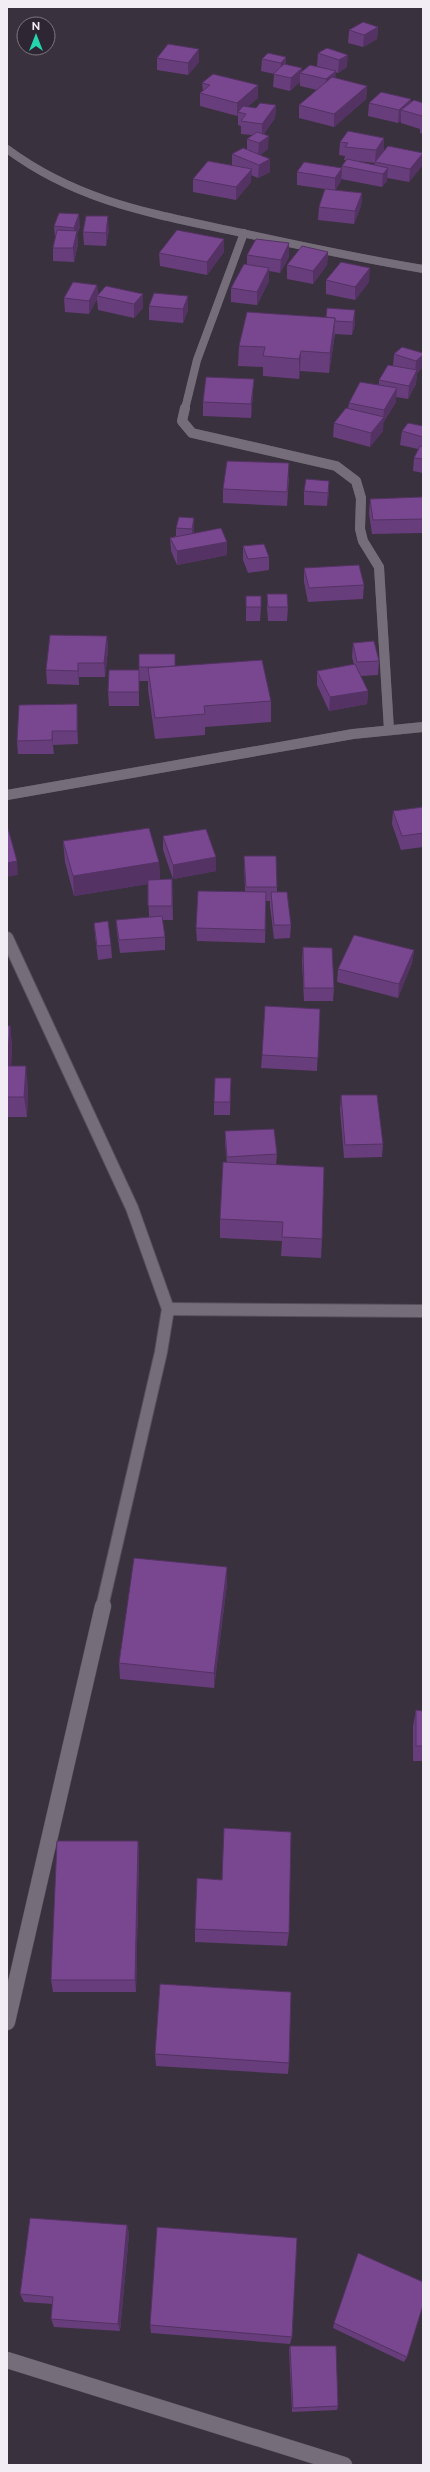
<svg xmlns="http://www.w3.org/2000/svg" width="430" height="2472" font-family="Raleway,sans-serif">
	<rect width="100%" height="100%" fill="#39313d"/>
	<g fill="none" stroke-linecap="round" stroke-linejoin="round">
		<!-- street-far3 casing -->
		<g stroke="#57505a" stroke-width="8">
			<g id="street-far3">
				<path d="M7 149C80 203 155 214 242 233 302 246 362 259 423 269"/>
				<polyline points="185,409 197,360 244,233"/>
			</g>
		</g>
		<!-- street-far2 casing -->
		<g stroke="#57505a" stroke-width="10">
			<g id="street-far2">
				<polyline points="185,408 182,421 192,433 336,466 356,481 361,498 360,529 363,541 379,567 389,730"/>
				<polyline points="7,795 353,734 423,727"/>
			</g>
		</g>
		<!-- street-far1 casing -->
		<g stroke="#57505a" stroke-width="14">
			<g id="street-far1">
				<polyline points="7,938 132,1208 168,1309 161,1352 102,1607"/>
				<polyline points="168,1309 423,1311"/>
			</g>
		</g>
		<!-- street casing -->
		<g stroke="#57505a" stroke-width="17">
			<g id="street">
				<polyline points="7,2022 103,1606"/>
				<polyline points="7,2360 344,2465"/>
			</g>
		</g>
		<!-- street-far3 -->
		<use href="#street-far3" stroke="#766d7b" stroke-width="8"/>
		<!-- street-far2 -->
		<use href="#street-far2" stroke="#766d7b" stroke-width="10"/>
		<!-- street-far1 -->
		<use href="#street-far1" stroke="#766d7b" stroke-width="12"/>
		<!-- street -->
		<use href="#street" stroke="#766d7b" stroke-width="16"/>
	</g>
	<!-- wall -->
	<g fill="#673d7b" fill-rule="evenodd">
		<polygon points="378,27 377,39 363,47 348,43 349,30"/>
		<polygon points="327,48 347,67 338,73 335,72 335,78 367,86 366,99 334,127 299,118 299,105 317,90 300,86 300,82 290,91 273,87 274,74 261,71 262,59 286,57 286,65 302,71 328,70 317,66 318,53"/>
		<polygon points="157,58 199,62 188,75 157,70"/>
		<polygon points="202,83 258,98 247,107 256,108 276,105 275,118 264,134 268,149 260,155 270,172 258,178 251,175 251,182 236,200 193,192 193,179 232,165 232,154 247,149 247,139 252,135 241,134 241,126 238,125 238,115 237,116 200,106 200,93 203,91"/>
		<polygon points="411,99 411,103 423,103 423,134 420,133 420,129 401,123 401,121 398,123 368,116 369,103"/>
		<path d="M384 138V151L423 153 422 166 409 182 387 178V181L382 187 341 179 342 166 346 160H344L345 156 339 155 340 142ZM357 161 375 163 374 165Z"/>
		<polygon points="342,168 341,181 335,190 362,193 361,206 354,224 318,220 319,207 325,189 297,185 297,172"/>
		<polygon points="54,226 80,227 77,234 78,244 74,262 53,261 53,248 55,238"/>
		<polygon points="109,230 106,246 84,245 83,232"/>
		<polygon points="224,252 207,275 160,266 159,253"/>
		<polygon points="328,252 327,265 313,284 287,279 287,265"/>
		<polygon points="247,255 289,257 280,273 269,271 269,281 257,305 231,302 231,288 247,265"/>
		<polygon points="326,280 369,282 355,300 326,294"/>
		<polygon points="97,285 98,295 106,286 143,308 134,318 98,310 97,299 89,314 65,312 64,298"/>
		<polygon points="188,296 188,310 183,323 149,320 149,306"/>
		<polygon points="355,310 355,324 352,335 335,334 329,373 300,371 299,379 263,376 263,367 238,366 239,346 326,317"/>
		<polygon points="402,347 423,367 417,373 416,384 408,399 396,397 396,402 383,423 383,431 370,447 333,437 334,423 348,408 349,403 379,385 379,380 393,366 394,354"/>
		<polygon points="254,379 251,418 203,416 203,402"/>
		<polygon points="423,426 423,473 413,471 414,458 418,449 400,445 402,431"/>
		<polygon points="289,477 287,506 223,503 223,489"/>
		<polygon points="329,481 327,506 304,505 304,491"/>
		<polygon points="423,497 423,533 372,534 369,513 370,499"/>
		<polygon points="194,518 194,533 227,555 177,565 171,551 170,538 176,536 176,528"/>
		<polygon points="243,546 269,557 269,570 248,573 243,560"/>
		<polygon points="304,568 364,585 363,599 308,602 304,582"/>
		<polygon points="267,594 288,607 287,621 268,621 267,608"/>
		<polygon points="246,596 261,607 260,621 246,621"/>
		<polygon points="107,636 108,650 105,677 79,677 79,685 47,684 46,670"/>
		<polygon points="353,643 379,661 378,675 361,676 368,691 367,704 329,711 317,685 317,671 354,665 352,657"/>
		<polygon points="176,666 271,701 271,722 205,727 205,735 155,739 148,689 148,681 139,681 139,667"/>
		<polygon points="139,684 139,706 109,706 108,692"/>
		<polygon points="78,718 78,744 53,745 54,754 18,754 17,741"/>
		<polygon points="423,807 423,847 401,850 392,824 393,811"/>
		<polygon points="163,836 216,857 216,871 173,879 163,850"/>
		<polygon points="63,841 159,862 160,879 172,879 173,920 162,920 165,937 165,950 120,953 117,933 116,920 149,917 148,884 74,896 65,862"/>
		<polygon points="244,856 277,887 277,892 291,925 290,938 274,939 270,906 270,901 266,901 265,943 197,941 196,928 245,892"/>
		<polygon points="94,923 111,945 112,958 98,960 95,936"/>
		<polygon points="303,947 334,988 333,1001 304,1001 302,961"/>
		<polygon points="414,950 412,963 398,998 337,982 338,969"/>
		<polygon points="320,1009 317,1071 261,1068 262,1055"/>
		<polygon points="7,1026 10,1026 12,1046 11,1066 28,1086 27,1117 7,1117"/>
		<polygon points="231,1078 230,1115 214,1115 214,1102"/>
		<polygon points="341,1095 383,1144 382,1157 344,1158 340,1109"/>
		<polygon points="225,1131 277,1154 276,1165 322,1239 321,1258 281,1256 282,1241 220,1238 220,1219 227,1163 225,1144"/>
		<polygon points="227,1567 227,1584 214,1688 120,1679 119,1663"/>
		<polygon points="416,1710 423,1711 423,1761 413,1761 413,1726"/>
		<polygon points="138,1841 139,1855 136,1992 53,1992 51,1980"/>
		<polygon points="195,1929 289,1933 287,1946 195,1942"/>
		<polygon points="155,2054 289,2063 288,2074 156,2066"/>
		<polygon points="127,2225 129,2234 120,2331 54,2327 51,2319 53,2304 24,2302 20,2294"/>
		<polygon points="334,2323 407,2357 404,2362 333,2328"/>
		<polygon points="150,2325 292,2337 290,2344 151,2333"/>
		<polygon points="290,2346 338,2406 337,2410 292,2412 289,2350"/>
	</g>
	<!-- shaded-wall -->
	<g fill="#543264">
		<polygon points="378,27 377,39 363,47 364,35"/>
		<polygon points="199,49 199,62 188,75 188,63"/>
		<polygon points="348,55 347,67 338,73 339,60"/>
		<polygon points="286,57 286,70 280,75 281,63"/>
		<polygon points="302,68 302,73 300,73 300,82 290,91 291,78"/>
		<polygon points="336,71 335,84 326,92 326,79"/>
		<polygon points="258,85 258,98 240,113 238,112 238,115 237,116 237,103"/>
		<polygon points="367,86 366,99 334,127 334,114"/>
		<polygon points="411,99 410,112 401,110 401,121 398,123 399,110"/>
		<polygon points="276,105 275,118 262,137 262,124"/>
		<polygon points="269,136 268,149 258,156 259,143"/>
		<polygon points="384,138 384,151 375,162 376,150"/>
		<polygon points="423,153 422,166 409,182 410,169"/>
		<polygon points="270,159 270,172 258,178 259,165"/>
		<polygon points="342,168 341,181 335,191 335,178"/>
		<polygon points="388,168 387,181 382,187 383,174"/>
		<polygon points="252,169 251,182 236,200 236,187"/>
		<polygon points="362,193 361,206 354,224 355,211"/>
		<polygon points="79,214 80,227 77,234 78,244 74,262 73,248 75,240 74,228"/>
		<polygon points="108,216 109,230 106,246 106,233"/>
		<polygon points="224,239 224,252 207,275 207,262"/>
		<polygon points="289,243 289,257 280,273 281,260"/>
		<polygon points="328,252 327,265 313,284 313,271"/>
		<polygon points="269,268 269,281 257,305 257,292"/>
		<polygon points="370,268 369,282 355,300 355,287"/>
		<polygon points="97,285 98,296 97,296 97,299 89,314 89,301"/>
		<polygon points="143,294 143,308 134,318 134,304"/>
		<polygon points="188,296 188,310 183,323 183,309"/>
		<polygon points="355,310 355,324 352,335 353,322"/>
		<polygon points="335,318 334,338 329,373 330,353"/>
		<polygon points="301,351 300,371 299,379 299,359"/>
		<polygon points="423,355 423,367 417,373 416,384 408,399 409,386 415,374 416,361"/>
		<polygon points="254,379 251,418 251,404"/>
		<polygon points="397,388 396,402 383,423 384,410"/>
		<polygon points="384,417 383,431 370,447 371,433"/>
		<polygon points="329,481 329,495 327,506 328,493"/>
		<polygon points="194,518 194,531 192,543 192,529"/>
		<polygon points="227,542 227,555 177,565 177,551"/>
		<polygon points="107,636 108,650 105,677 104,663"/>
		<polygon points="78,663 79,677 79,685 78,671"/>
		<polygon points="368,691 367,704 329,711 330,697"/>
		<polygon points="77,704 78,718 78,744 77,731"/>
		<polygon points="52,731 53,745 54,754 52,740"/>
		<polygon points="216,857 216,871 173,879 173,865"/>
		<polygon points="17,861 18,875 7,877 7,863"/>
		<polygon points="159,862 160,882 74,896 73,876"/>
		<polygon points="414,950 412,963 398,998 399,984"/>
		<polygon points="10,1026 12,1046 10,1086 7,1066"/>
		<polygon points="26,1066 28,1086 27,1117 24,1097"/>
		<polygon points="227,1567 227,1584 214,1688 214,1673"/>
		<polygon points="138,1841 139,1855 136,1992 135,1980"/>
		<polygon points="127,2225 129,2234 120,2331 118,2324"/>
	</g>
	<!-- building -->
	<g fill="#78478f" stroke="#543264">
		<polygon points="363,22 378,27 364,35 349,30"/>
		<polygon points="168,44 199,49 188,63 157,58"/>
		<polygon points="327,48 348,55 339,60 318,53"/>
		<polygon points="268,53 286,57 281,63 262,59"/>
		<polygon points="284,64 302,68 291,78 273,74"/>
		<polygon points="310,65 336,71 326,79 300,73"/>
		<polygon points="213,74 258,85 237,103 200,93 210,85 202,83"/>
		<polygon points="332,77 367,86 334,114 299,105"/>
		<polygon points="381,92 411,99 399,110 369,103"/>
		<polygon points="414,100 423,103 423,115 422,116 401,110"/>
		<polygon points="260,103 276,105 262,124 241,121 246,114 238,112 243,106 256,108"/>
		<polygon points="348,131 384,138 376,150 345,147 348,143 340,142"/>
		<polygon points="257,132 269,136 259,143 247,139"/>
		<polygon points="388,146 423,153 410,169 375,162"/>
		<polygon points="243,148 270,159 259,165 232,154"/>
		<polygon points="347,159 388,168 383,174 342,166"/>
		<polygon points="208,161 252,169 236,187 193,179"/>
		<polygon points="304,162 342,168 335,178 297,172"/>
		<polygon points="325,189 362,193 355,211 319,207"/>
		<polygon points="59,213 79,214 74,228 54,226"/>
		<polygon points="86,216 108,216 106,233 83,232"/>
		<polygon points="57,230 77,231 73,248 53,248"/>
		<polygon points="177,230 224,239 207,262 159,253"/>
		<polygon points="256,239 289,243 281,260 247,255"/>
		<polygon points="302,246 328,252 313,271 287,265"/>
		<polygon points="341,262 370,268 355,287 326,280"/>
		<polygon points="244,264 269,268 257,292 231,288"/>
		<polygon points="73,282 97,285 89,301 64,298"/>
		<polygon points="106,286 143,294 134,304 97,296"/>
		<polygon points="154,293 188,296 183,309 149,306"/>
		<polygon points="327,308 355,310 353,322 335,321 335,318 326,317"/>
		<polygon points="247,312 335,318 330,353 301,351 299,359 263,356 265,347 239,346"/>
		<polygon points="402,347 423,353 423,355 416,361 394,354"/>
		<polygon points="388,365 417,370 409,386 379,380"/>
		<polygon points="206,377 254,379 251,404 203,402"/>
		<polygon points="360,382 397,388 384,410 349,403"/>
		<polygon points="346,408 384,417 371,433 334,423"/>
		<polygon points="408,423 423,426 423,437 402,431"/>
		<polygon points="420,446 423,446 423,459 414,458"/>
		<polygon points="227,461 289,463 287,492 223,489"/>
		<polygon points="306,479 329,481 328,493 304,491"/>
		<polygon points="423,497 423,519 373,520 370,499"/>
		<polygon points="179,517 194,518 192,529 176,528"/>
		<polygon points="221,528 227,542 177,551 170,538"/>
		<polygon points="264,544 269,557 248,559 243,546"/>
		<polygon points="359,565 364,585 309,588 304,568"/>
		<polygon points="267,594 287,594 288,607 268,607"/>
		<rect x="246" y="596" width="15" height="11"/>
		<polygon points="50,635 107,636 104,663 78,663 78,671 46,670"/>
		<polygon points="374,641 379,661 357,662 353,643"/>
		<polygon points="139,654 175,654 175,666 160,667 139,667"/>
		<polygon points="262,660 271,701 204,706 205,714 155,718 148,668"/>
		<polygon points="355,664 368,691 330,697 317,671"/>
		<polygon points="109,670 139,670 139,692 108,692"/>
		<polygon points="77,704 77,731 52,731 52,740 17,741 19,705"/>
		<polygon points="423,807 423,833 402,836 393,811"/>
		<polygon points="7,825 17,861 7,863"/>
		<polygon points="149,828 159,862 73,876 63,841"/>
		<polygon points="206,829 216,857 173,865 163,836"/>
		<polygon points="244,856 276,856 277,887 246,887"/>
		<polygon points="172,879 172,906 148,906 148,880"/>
		<polygon points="198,891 266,892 265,930 196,928"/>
		<polygon points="271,892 287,892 291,925 274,925"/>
		<polygon points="162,916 165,937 119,940 116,920"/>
		<polygon points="108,921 111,945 97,946 94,923"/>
		<polygon points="354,935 414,950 399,984 338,969"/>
		<polygon points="303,947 332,948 334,988 304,988"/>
		<polygon points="265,1006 320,1009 318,1058 262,1055"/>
		<polygon points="7,1026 10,1026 7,1066 26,1066 24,1097 7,1097"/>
		<polygon points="215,1078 231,1078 230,1102 214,1102"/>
		<polygon points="341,1095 377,1095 383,1144 345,1145"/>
		<polygon points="274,1129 277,1154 227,1157 225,1131"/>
		<polygon points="223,1162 324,1167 322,1239 282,1237 283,1222 220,1219"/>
		<polygon points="134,1558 227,1567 214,1673 119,1663"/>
		<polygon points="416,1710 423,1711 423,1746 416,1746"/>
		<polygon points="224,1828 291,1832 289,1933 195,1929 197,1878 222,1880"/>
		<polygon points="57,1841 138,1841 135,1980 51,1980"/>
		<polygon points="160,1984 291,1992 289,2063 155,2054"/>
		<polygon points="30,2218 127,2225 118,2324 51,2319 53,2297 20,2294"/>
		<polygon points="157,2227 297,2238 292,2337 150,2325"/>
		<polygon points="358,2253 423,2282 423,2305 407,2357 334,2323"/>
		<polygon points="290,2346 336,2346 338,2406 293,2408"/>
	</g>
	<!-- border -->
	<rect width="430" height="2472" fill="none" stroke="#f2edf5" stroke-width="16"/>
	<!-- north arrow -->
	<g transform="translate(36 36)"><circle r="19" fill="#2e2733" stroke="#7c7681"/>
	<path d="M0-3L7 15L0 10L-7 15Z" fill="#24d5ae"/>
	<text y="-6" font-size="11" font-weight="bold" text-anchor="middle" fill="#f2edf5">N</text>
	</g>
</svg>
